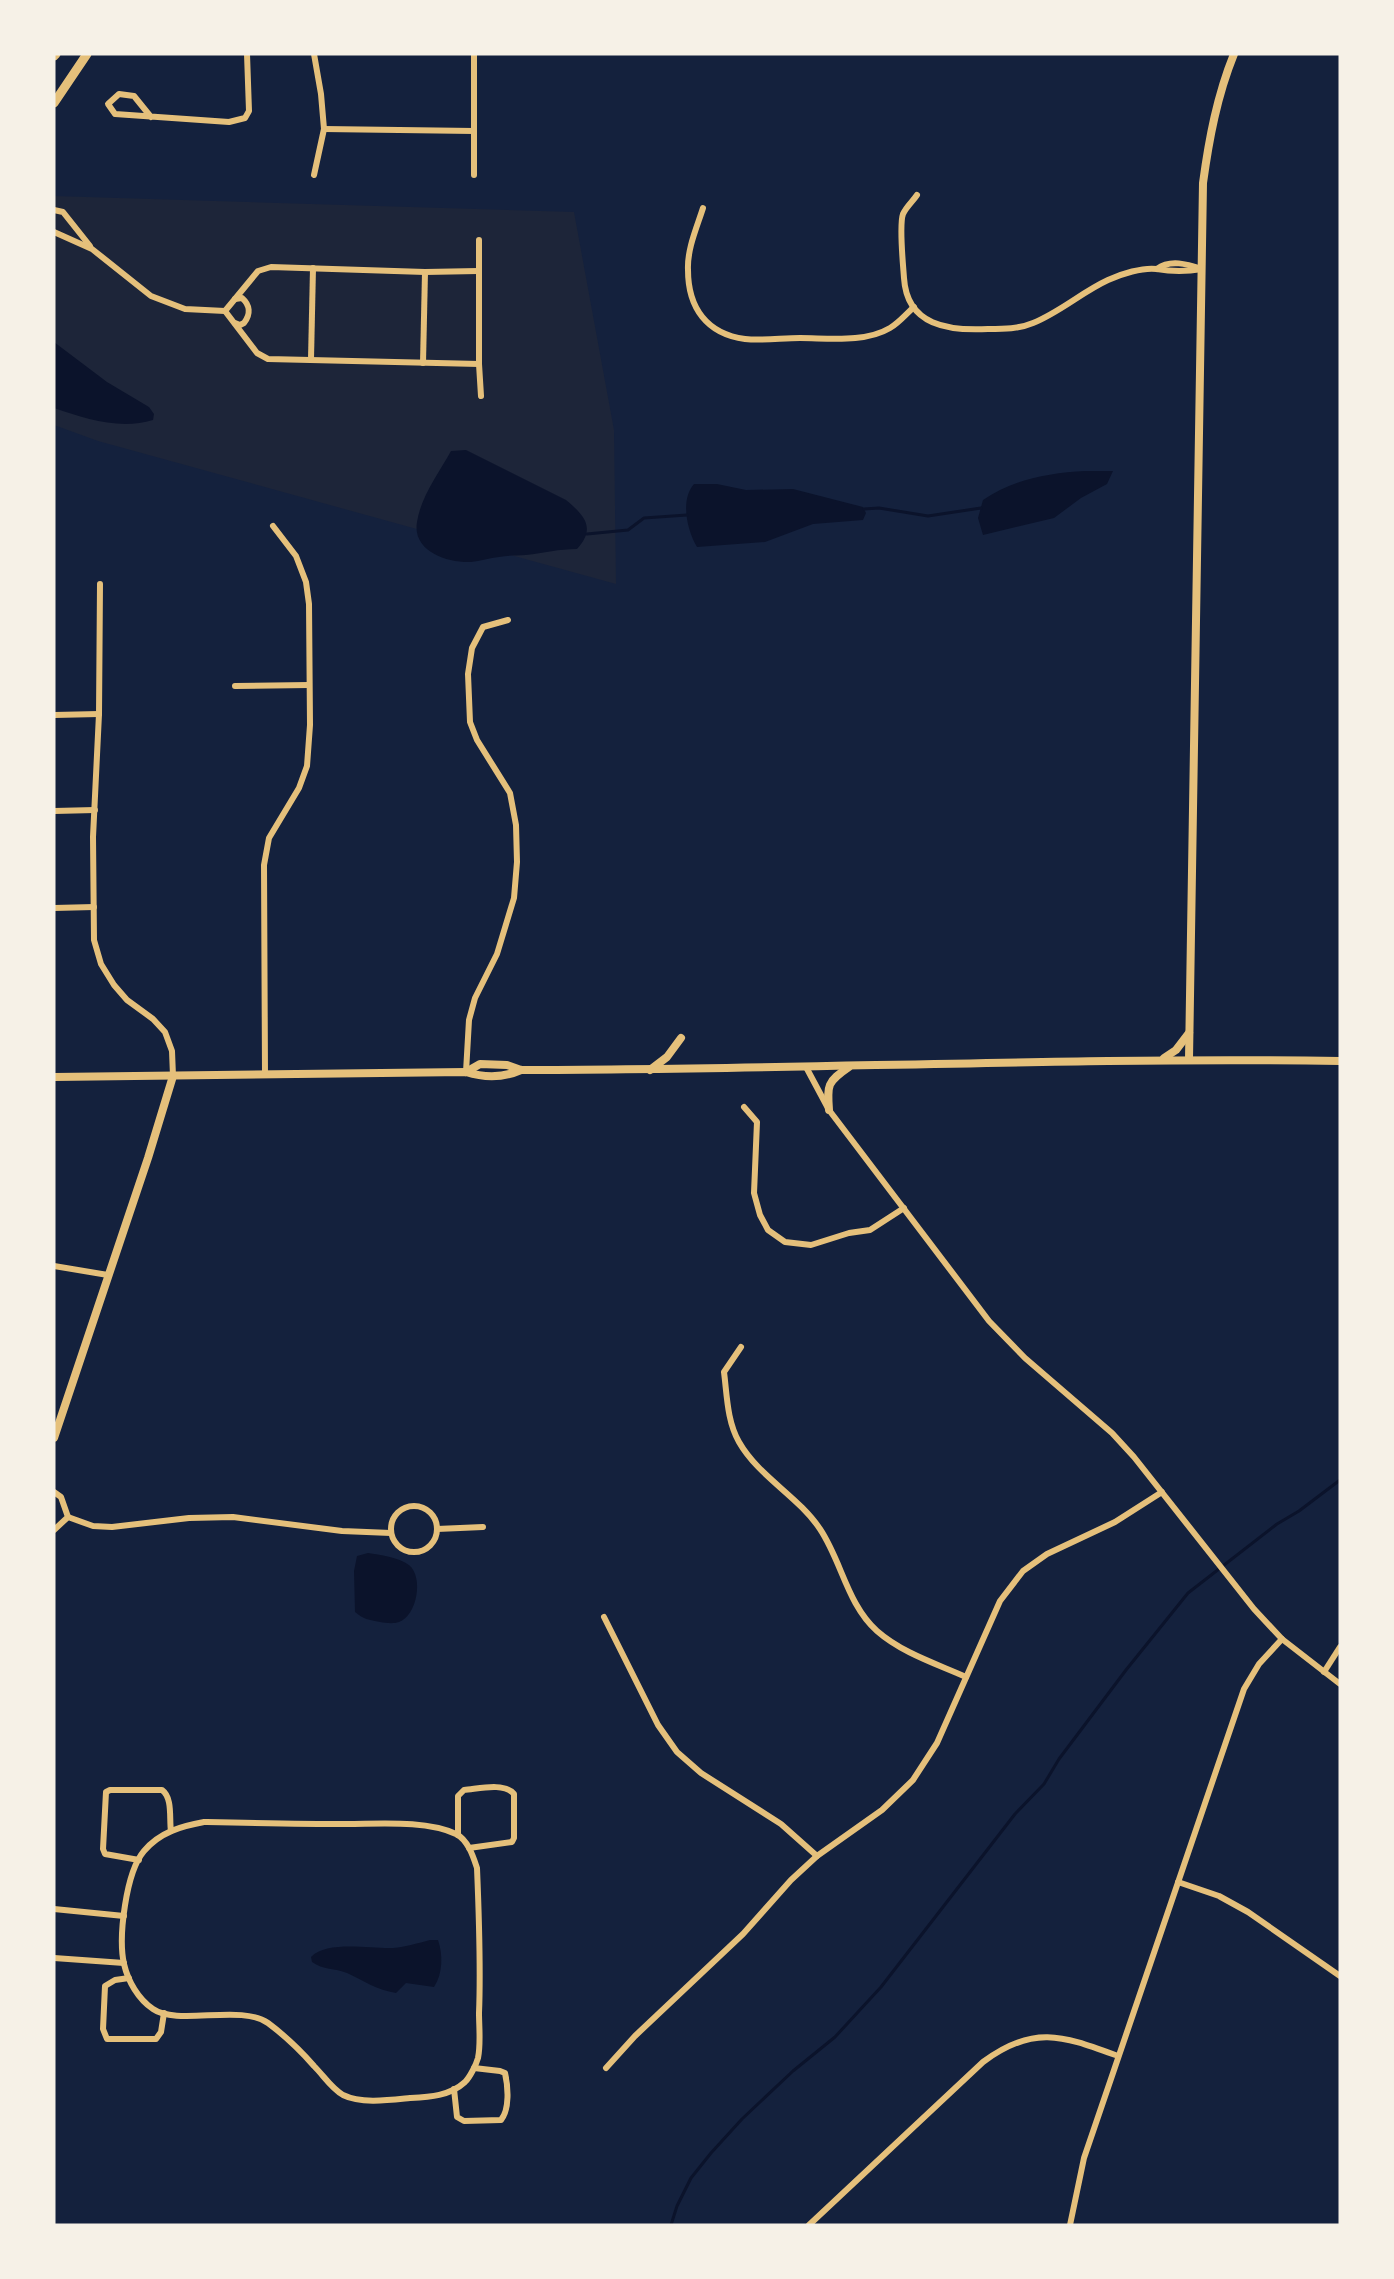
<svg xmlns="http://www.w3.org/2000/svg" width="1394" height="2279" font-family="Figtree,sans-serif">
	<rect width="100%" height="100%" fill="#14213d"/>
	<!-- green -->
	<polygon fill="#1d2539" points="54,196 574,212 614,430 616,584 98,441 54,425"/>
	<!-- water -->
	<g fill="#0b132b">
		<path d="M54 342 107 382 149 407 154 414 153 420C120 430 86 419 54 408Z"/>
		<path d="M466 450 566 500C585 516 596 528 577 549 559 549 544 553 526 555 517 556 508 555 499 557 490 558 480 561 471 562 447 563 412 551 417 522 421 496 439 473 451 451Z"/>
		<path d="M1085 471H1113L1107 484 1081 498 1054 518 983 535 978 518 983 500C1013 479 1049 473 1085 471Z"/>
		<path d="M694 484H717L746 490 793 489 863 507 866 513 863 520 813 524 765 542 697 547C687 530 680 500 694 484Z"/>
		<path d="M368 1553C380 1555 398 1557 409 1565 424 1577 417 1616 399 1622 393 1624 386 1623 380 1622 369 1620 363 1619 355 1612L354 1571 357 1556Z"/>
		<path d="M430 1940H438C443 1954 443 1974 434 1987L406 1983 396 1993C377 1990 364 1981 347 1973 335 1968 323 1970 312 1962L311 1957C327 1940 371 1949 393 1948 406 1947 418 1943 430 1940Z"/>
	</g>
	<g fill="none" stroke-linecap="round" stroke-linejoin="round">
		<!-- stream -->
		<g stroke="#0b132b" stroke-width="3">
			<polyline points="864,509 879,508 928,516 981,508"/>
			<polyline points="587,534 628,530 644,518 687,515"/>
			<polyline points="671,2225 677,2206 691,2178 711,2153 742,2119 793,2071 835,2037 881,1987 1015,1814 1044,1784 1059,1759 1126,1670 1188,1593 1277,1524 1299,1511 1340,1480"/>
		</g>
		<!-- minor -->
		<g stroke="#e5c07b" stroke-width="6">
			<polyline points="314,54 321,94 324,129 314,175"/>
			<polyline points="474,54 474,175"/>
			<polyline points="151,117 134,96 119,94 108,104 115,114 229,122 245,118 249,111 247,54"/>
			<polyline points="324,129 474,131"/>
			<path d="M917 195C913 201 906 207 903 214 899 225 903 264 904 278 907 326 949 331 988 329 1004 329 1019 329 1033 323 1060 312 1082 292 1108 280 1121 274 1143 267 1157 269 1173 272 1185 272 1202 269"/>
			<path d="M703 208C697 227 687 249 688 270 688 308 707 334 745 339 763 341 782 338 800 338 828 338 865 343 890 328 899 323 906 314 914 307"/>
			<polyline points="54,210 63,212 90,246"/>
			<polyline points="54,232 92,249 151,296 185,309 225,311"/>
			<polyline points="479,240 479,364 481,396"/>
			<path d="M1157 269C1170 259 1187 264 1202 269"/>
			<path d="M235 299 242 298C250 305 251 314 244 323L240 325 235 323"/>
			<polyline points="225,311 257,353 268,359 479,364"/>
			<polyline points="225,311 258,271 271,267 425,272 478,271"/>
			<polyline points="311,359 313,268"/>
			<polyline points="423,363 425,272"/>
			<polyline points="100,584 99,714 93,837 94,940 101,964 114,985 127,1000 153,1019 165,1032 172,1051 173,1076"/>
			<polyline points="235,686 309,685"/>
			<polyline points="54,715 99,714"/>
			<polyline points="54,811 95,810"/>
			<polyline points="54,908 94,907"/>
			<polyline points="806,1067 829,1110 989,1321 1025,1358 1112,1433 1134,1457 1254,1609 1282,1639 1340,1684"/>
			<polyline points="466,1072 469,1020 475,998 497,954 514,898 517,862 516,825 510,793 477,740 470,722 468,674 472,648 483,627 508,620"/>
			<polyline points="265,1075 264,865 269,838 299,788 307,766 310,725 309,604 306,582 296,556 273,526"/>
			<polyline points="744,1107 757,1122 754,1193 760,1215 768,1230 785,1242 811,1245 849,1233 870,1230 904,1208"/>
			<polyline points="54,1266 108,1275"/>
			<path d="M741 1347 724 1372C727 1395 727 1421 739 1442 759 1477 798 1496 820 1529 842 1562 847 1604 877 1631 902 1653 937 1664 966 1677"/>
			<polyline points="54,1492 61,1497 68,1517 54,1530"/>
			<circle cx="414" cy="1529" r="23"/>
			<polyline points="68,1517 93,1526 112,1527 189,1518 233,1517 342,1531 391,1533"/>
			<polyline points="437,1529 483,1527"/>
			<polyline points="604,1617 658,1725 677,1752 701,1773 781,1824 817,1856"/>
			<polyline points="1324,1672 1340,1647"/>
			<path d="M204 1822C252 1823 299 1824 347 1824 379 1824 426 1820 456 1834 468 1840 473 1856 477 1868 479 1916 481 1965 479 2013 479 2027 481 2044 478 2058 476 2065 470 2077 465 2082 450 2096 429 2097 410 2098 390 2100 361 2104 343 2095 331 2088 324 2076 314 2066 301 2051 284 2035 268 2023 242 2004 177 2026 153 2009 138 1999 128 1981 124 1964 118 1937 126 1872 144 1851 160 1832 182 1826 204 1822Z"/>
			<path d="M458 1835V1796L464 1790C478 1789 504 1782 514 1794V1838L512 1842 469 1848"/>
			<path d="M139 1860 105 1854 103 1849 106 1792 110 1790H162C173 1798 169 1819 171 1831"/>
			<polyline points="1178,1882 1219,1896 1248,1912 1340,1976"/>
			<polyline points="54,1909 124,1916"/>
			<polyline points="54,1958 124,1963"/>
			<polyline points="129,1978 115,1980 105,1986 103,2029 107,2039 156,2039 161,2032 164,2013"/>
			<polyline points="606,2068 635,2036 743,1934 791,1880 817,1856 882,1810 913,1780 937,1743 1000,1601 1023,1571 1047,1554 1115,1522 1162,1492"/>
			<path d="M454 2089 457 2117 464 2121 501 2120C510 2109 508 2086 505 2073L500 2071 474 2068"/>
			<path d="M809 2225 983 2062C1034 2024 1063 2036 1118 2056"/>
			<polyline points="1070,2225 1084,2158 1244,1689 1259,1664 1282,1639"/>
		</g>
		<!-- tertiary -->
		<g stroke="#e5c07b" stroke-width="8">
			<polyline points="1164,1058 1176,1050 1189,1033"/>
			<path d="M1189 1059 1203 183C1209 139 1217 96 1234 54"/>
			<polyline points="650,1070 667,1057 681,1038"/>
			<path d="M466 1072 480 1064 507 1065 521 1070C794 1070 1067 1057 1340 1061"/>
			<path d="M54 1077 466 1072C485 1078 503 1078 521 1070"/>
			<path d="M829 1110C827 1085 827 1082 849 1067"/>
			<polyline points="54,1438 148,1158 173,1076"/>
		</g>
		<!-- primary -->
		<g stroke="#e5c07b" stroke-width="9">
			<polyline points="54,56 56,54"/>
			<polyline points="54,103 87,54"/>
		</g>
	</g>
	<!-- border -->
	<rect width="1394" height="2279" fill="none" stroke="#f6f1e7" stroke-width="111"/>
</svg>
